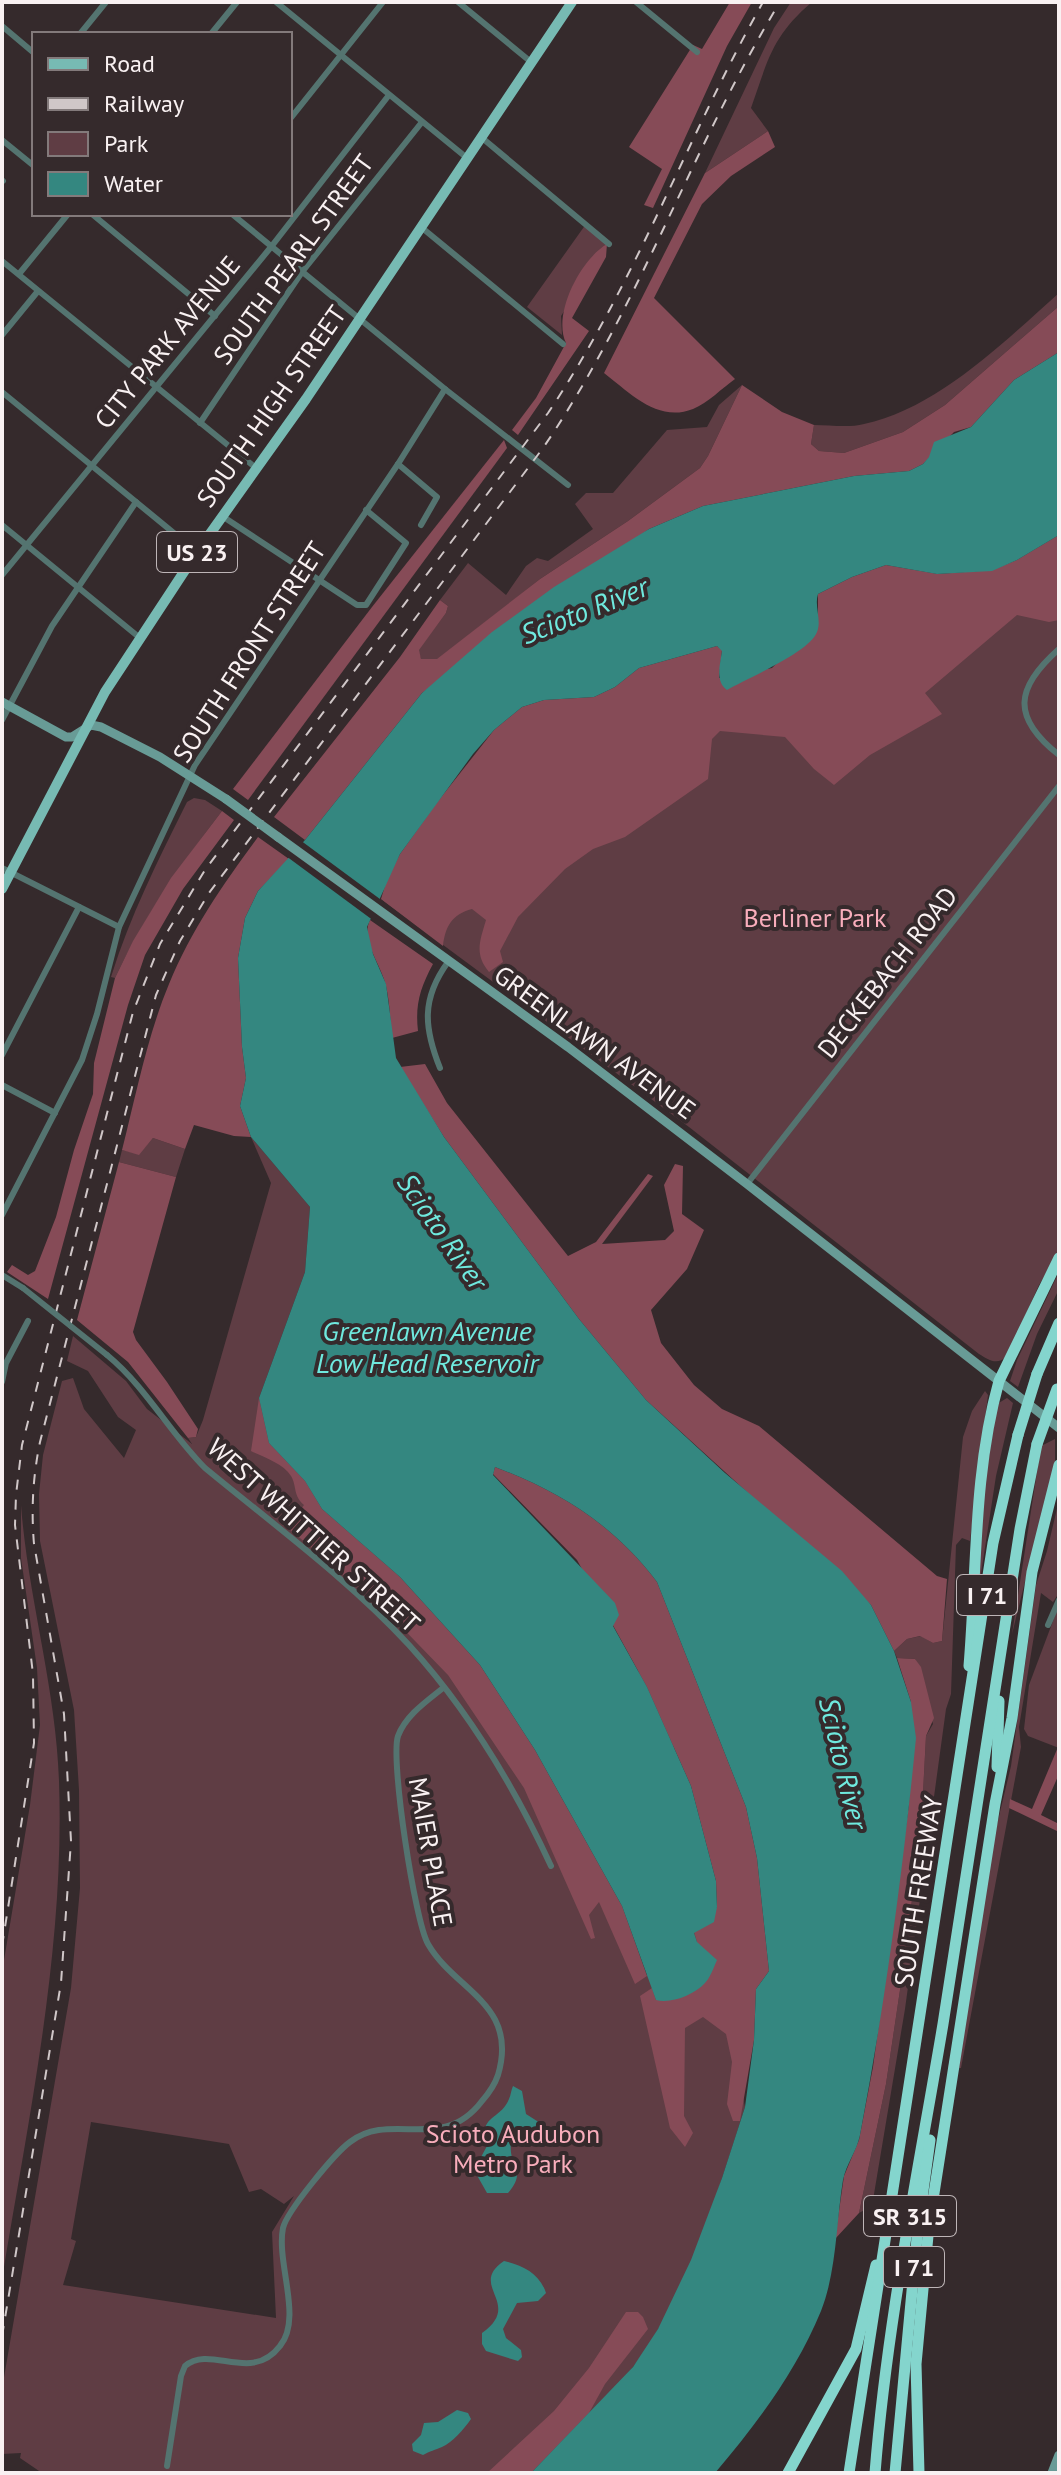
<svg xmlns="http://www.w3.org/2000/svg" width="1061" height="2475" font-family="'PT Sans',sans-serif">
	<rect width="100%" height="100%" fill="#352a2c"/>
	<!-- green -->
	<g fill="#5f3d44" fill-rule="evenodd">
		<path d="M791 2H812C772 36 768 60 751 108L768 131 705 173 774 28Z"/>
		<polygon points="586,224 607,244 561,316 562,335 527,307"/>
		<path d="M1059 293V306L945 405 903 432 844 453 819 451 811 444 814 425C830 425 849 428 864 424 937 409 1005 341 1059 293Z"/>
		<polygon points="742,385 708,456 700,468 628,521 540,579 437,660 421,659 418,650 446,613 448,606 440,600 468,563 506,595 526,566 537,558 548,561 593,529 575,504 586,493 613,493 667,430 707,427 719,405"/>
		<path d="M1059 535V1252L1039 1285 1007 1356C997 1366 989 1360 979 1354L689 1127 381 899 1017 560Z"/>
		<path d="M194 798 205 800 222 811C181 864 144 917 115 978L111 977C130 916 158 860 187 802Z"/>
		<path d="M251 1137 310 1207 305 1272 259 1398 322 1509 400 1577 622 1906 647 1976 635 1553 745 2107C718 2191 687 2297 633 2367 605 2403 563 2440 531 2473H42L20 2458 21 2453 2 2454V2389L71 1988 80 1888 79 1790 74 1710 40 1541 39 1494 43 1455 62 1381 73 1378 84 1409 124 1458 136 1430 118 1417 88 1371 67 1361 73 1336 126 1381 147 1409 192 1444 188 1438 196 1437 203 1420 271 1183ZM91 2122 229 2144 249 2192 261 2189 284 2204 294 2196 272 2232 276 2318 63 2285 76 2241 71 2239Z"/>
		<polygon points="153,1138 185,1149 176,1177 119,1162 122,1150 139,1154"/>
		<polygon points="1059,1272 1059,1289 1037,1334 1018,1387 1010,1381 1017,1360"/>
		<polygon points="985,1391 988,1395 970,1541 962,1538 956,1545 951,1694 946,1709 905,2009 872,2206 859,2213 886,2084 907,1943 922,1812 926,1736 933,1724 915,1659 897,1658 894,1651 907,1639 921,1636 933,1643 942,1641 963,1437 972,1411"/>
		<polygon points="1007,1398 1013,1403 996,1476 979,1587 977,1588 985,1480 997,1404"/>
		<polygon points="1055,1439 1055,1461 1012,1634 1041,1446"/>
		<polygon points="1059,1500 1059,1593 1053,1602 1041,1593 1019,1727 1021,1747 961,2068 948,2069 982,1887 1011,1766 1036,1585 1047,1551"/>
		<path d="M21 1505C28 1598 56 1688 59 1781 65 1948 29 2115 2 2279V1972L30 1805 40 1725 37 1668 21 1558Z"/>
		<polygon points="1059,1605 1059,1748 1028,1736 1024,1729 1029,1685"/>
	</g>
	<!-- forest -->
	<g fill="#864b57">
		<polygon points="730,2 752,2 727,46 653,208 644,205 662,169 629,147 693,45 702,49"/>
		<path d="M768 131 775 147 731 176 702 204 654 298 735 379C722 388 708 403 693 409 658 423 630 393 604 373L705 173Z"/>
		<path d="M607 244 606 257 572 318 589 331 518 435 512 430 536 398 566 343C552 314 581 259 607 244Z"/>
		<polygon points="1059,306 1059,352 1014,380 971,427 954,432 923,464 909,471 854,476 703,506 649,529 422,693 305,840 274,817 400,657 440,600 448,606 446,613 419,650 421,659 437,659 540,579 628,521 700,468 708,456 742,385 782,412 814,425 811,444 819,451 844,453 903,432 945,405"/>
		<polygon points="504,440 507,448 248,800 233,789 372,607"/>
		<path d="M1059 535V620L1049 622 1017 615 925 693 942 714 870 755 834 785 814 769 785 737 720 731 712 739 708 779 625 837 593 849 565 869 518 917 500 951 503 962 489 972C474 954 480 941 486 920L472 909C452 914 445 927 443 946L381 899 387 879 400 854 435 805 494 730 522 707 544 700 594 697 615 687 639 668 717 646 722 650 719 678 772 668 818 622V594L852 577 886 565 938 574 992 570 1017 560Z"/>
		<polygon points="222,811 234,820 183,889 145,955 128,1005 48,1299 7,1272 12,1265 28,1275 35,1271 56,1217 74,1150 93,1094 94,1063 115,978 133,941 171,878"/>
		<path d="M258 837 289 859 258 891 245 918 238 958 242 1047 246 1078 240 1106 251 1137 234 1136 194 1125 185 1149 153 1138 139 1155 122 1150C136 1095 147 1037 169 984 191 930 224 883 258 837Z"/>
		<path d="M370 920 433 964C420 988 415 1005 418 1031L392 1038C390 1021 390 1003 386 986 382 966 360 940 370 920Z"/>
		<polygon points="425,1064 447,1103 568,1256 596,1242 648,1174 653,1176 602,1244 665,1240 674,1231 664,1185 675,1164 683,1166 682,1214 704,1230 687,1269 651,1310 661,1343 694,1385 722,1409 759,1426 937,1576 947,1579 942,1641 933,1643 920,1636 907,1639 894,1651 871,1605 646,1400 579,1319 444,1137 400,1067"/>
		<polygon points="119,1162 176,1177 133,1332 136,1340 167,1382 198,1429 196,1437 188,1438 128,1362 77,1320"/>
		<path d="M259 1398 269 1443 305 1481 322 1509 400 1577 480 1665 535 1750 622 1906 647 1976 635 1984 599 1902 589 1915 595 1938 591 1939 524 1788 448 1675 385 1610 287 1527 304 1505C293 1496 297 1486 291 1476 283 1463 263 1457 251 1451Z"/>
		<path d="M495 1467C561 1492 614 1525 657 1582L746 1807 757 1858 769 1971 756 1989 754 2040 740 2121H733L727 2104 732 2062 726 2034 703 2017 685 2028 684 2116 693 2133 685 2147 670 2128 640 1996 652 1988 656 2000 697 1942 694 1932 717 1907 716 1881 691 1786 647 1687 577 1560 493 1474Z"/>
		<polygon points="897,1658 915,1659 921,1667 934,1718 926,1736 922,1812 907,1943 886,2084 859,2213 835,2239 844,2176 859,2140 873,2067 909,1804 911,1702"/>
		<polygon points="1058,1747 1059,1774 1041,1815 1059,1824 1059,1832 1009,1808 1010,1799 1032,1809"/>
		<polygon points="626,2312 638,2312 643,2317 648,2329 605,2384 589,2413 531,2473 487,2473 554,2411 589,2368"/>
	</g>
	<!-- water -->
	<g fill="#348780">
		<path d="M1059 352V535L1017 560 992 571 937 574 886 565 852 577 818 594C814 606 822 620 817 632 810 652 746 679 727 690 715 681 720 665 722 651L717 646 639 668 615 687 594 697 544 700 522 707 494 730 473 754 400 854 367 927 373 954 386 984 396 1058 444 1137 579 1319 646 1400 725 1473 842 1571 871 1605 894 1651 911 1702 916 1738C903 1871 885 2004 860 2135 857 2151 846 2164 843 2180 836 2223 837 2270 821 2311 796 2372 757 2423 715 2473H531L633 2367 658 2329 691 2260 722 2178 745 2107 754 2040 756 1989 769 1971 757 1858 746 1807 657 1582C614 1525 561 1492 495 1467L493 1475 615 1603 619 1615 613 1626 647 1687 691 1786 716 1881 717 1907 714 1922 694 1933 697 1942 717 1960C714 1967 710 1978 705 1983 694 1995 671 2004 656 2000L622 1906 535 1750 480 1665 400 1577 322 1509 305 1481 269 1443 259 1398 305 1272 310 1207 251 1137 240 1106 246 1078 242 1047 238 958 245 918 258 891 305 840 422 693 492 632 554 587 649 529 703 506 854 476 909 471 923 464 929 457 934 442 971 427 1014 380Z"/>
		<path d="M513 2086 522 2091 526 2114 548 2128V2133L517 2139 511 2143C508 2167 528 2170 508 2193H487L474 2170 487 2146C477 2115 500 2121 509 2099 511 2095 511 2090 513 2086Z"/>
		<path d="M504 2261C523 2265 540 2274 546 2293L538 2301 517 2303 503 2329 506 2338 521 2350 522 2357 518 2361 486 2351 482 2344V2333C524 2303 467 2286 504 2261Z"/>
		<path d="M457 2410 468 2413 471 2419C464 2429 452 2443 442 2447 435 2450 430 2451 423 2455L413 2451 412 2444 421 2435 424 2423 438 2422Z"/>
	</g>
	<!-- pier -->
	<polygon fill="#352a2c" points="300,840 384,902 374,921 286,856"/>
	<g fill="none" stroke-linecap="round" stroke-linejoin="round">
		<!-- street -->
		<g stroke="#547470" stroke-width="6">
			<polyline points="276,2 467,158"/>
			<polyline points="458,2 531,62"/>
			<polyline points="636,2 697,52"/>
			<polyline points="2,26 34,53"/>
			<polyline points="80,34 106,2"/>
			<polyline points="211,34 237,2"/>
			<polyline points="290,119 383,2"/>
			<polyline points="481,137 609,244"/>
			<polyline points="2,140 34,166"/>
			<polyline points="2,180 3,181"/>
			<polyline points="92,214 215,316"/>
			<polyline points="232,214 445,389 568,485"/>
			<polyline points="421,227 563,344"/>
			<polyline points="2,261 256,468"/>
			<polyline points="19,274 68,214"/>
			<polyline points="2,335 38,291"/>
			<polyline points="2,392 197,552"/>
			<polyline points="200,423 302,272 422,122"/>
			<polyline points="398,464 437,497 421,525"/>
			<polyline points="222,516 357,605 366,605 406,543 366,510"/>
			<polyline points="2,525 140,638"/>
			<polyline points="2,575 271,247 389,95"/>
			<path d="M1059 649C1015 688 1011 717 1059 755"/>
			<polyline points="2,720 52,626 136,502"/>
			<polyline points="2,868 119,927"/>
			<polyline points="2,1055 79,907"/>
			<path d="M440 1068C424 1028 421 999 448 962"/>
			<polyline points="2,1085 55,1113"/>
			<polyline points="747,1184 1059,786"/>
			<polyline points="2,1215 82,1060 97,1014 119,927 195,765 398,464 445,389"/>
			<polyline points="2,1275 23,1288"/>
			<path d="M107 1355C146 1387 170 1433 205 1468 274 1525 348 1579 409 1645 469 1711 514 1786 551 1866"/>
			<polyline points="2,1382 6,1363 28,1321"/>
			<polyline points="1048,1625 1059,1600"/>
			<path d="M167 2466 181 2376 185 2366C211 2344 251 2384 280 2346 303 2318 276 2263 283 2228 287 2211 335 2153 350 2142 392 2110 442 2154 482 2101 489 2093 495 2084 498 2075 519 2004 455 1991 428 1944 415 1922 390 1759 398 1736 406 1715 427 1701 443 1688"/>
		</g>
		<!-- secondary -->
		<g stroke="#689b96" stroke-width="9">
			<polyline points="2,702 66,737 72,737 91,725 101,727 160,757 226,799"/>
			<polyline points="278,837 568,1047 747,1184 1059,1428"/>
			<polyline points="1052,2473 1059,2455"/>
		</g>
		<!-- primary -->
		<polyline stroke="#77bab3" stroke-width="10" points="2,889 105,692 197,552 306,399 572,2"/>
		<!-- highway -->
		<g stroke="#84d5cd" stroke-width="11">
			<polyline points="1037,1374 1059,1323"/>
			<path d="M969 1666C977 1571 973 1474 999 1381L1059 1258"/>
			<polyline points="997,1767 999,1701"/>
			<polyline points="788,2473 856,2349 876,2265"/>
			<polyline points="849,2473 993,1543 1018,1435"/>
			<path d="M875 2473C887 2322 918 2173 943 2024L1020 1529 1037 1444"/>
			<polyline points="895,2473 918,2227 930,2140"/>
			<polyline points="919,2473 916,2364 929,2225 995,1804 1012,1718 1032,1572 1059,1465"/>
		</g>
		<!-- rail -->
		<g stroke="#d0c7c8" stroke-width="2" stroke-dasharray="10 10" stroke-linecap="butt">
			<path d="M2 1946 34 1743 33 1674 15 1525 16 1495 22 1445 133 1012 160 944 205 870 548 413C635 284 687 137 763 2"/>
			<path d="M2 2336 61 1983 71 1841 64 1714 34 1544C31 1509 33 1476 40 1442L156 995 180 941 209 893 543 448C639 308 692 146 780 2"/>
		</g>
		<!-- street-bridge -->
		<polyline stroke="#547470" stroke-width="6" points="23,1288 107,1355"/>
		<!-- secondary-bridge -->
		<polyline stroke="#689b96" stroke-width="9" points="226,799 278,837"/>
		<!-- highway-bridge -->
		<g stroke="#84d5cd" stroke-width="11">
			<polyline points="1018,1435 1037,1374"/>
			<polyline points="1037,1444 1057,1389"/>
		</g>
	</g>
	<g text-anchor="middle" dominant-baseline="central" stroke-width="8" stroke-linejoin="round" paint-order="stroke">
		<!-- shield labels -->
		<g fill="#352a2c" stroke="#beb5b7" stroke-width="2">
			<rect x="157" y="532" width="80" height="40" rx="6"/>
			<rect x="957" y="1575" width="60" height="40" rx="6"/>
			<rect x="864" y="2196" width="92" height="40" rx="6"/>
			<rect x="884" y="2247" width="60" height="40" rx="6"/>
		</g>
		<g font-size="24" font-weight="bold" fill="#f9f1f2">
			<text x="197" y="552">US 23</text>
			<text x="987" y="1595">I 71</text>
			<text x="910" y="2216">SR 315</text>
			<text x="914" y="2267">I 71</text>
		</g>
		<!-- street labels -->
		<g font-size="26" fill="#f9f1f2" stroke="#352a2c">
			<text transform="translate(293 259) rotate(-54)">SOUTH PEARL STREET</text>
			<text transform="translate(167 342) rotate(-51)">CITY PARK AVENUE</text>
			<text transform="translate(271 406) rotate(-55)">SOUTH HIGH STREET</text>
			<text transform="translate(249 652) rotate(-57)">SOUTH FRONT STREET</text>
			<text transform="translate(887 972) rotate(-52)">DECKEBACH ROAD</text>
			<text transform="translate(595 1042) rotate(36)">GREENLAWN AVENUE</text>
			<text transform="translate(314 1535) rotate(42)">WEST WHITTIER STREET</text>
			<text transform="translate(431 1852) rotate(80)">MAIER PLACE</text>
			<text transform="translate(918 1891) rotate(-81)">SOUTH FREEWAY</text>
		</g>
		<!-- park labels -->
		<g font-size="26" fill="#f8adbb" stroke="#352a2c">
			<text x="815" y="917">Berliner Park</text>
			<text x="513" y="2133">Scioto Audubon<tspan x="513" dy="30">Metro Park</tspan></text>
		</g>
		<!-- water labels -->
		<g font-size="28" font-style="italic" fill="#6fe9de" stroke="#352a2c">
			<text transform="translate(584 610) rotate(-22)">Scioto River</text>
			<text transform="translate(443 1231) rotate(55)">Scioto River</text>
			<text x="427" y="1330">Greenlawn Avenue<tspan x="427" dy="32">Low Head Reservoir</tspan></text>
			<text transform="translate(844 1763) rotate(77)">Scioto River</text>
		</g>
	</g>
	<!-- border -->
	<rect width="1061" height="2475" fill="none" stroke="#f9f1f2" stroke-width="8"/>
	<!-- legend -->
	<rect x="32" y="32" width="260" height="184" fill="#352a2c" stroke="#837a7b" stroke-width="2"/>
	<rect x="48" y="58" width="40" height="12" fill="#77bab3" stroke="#837a7b" stroke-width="2"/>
	<text x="104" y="72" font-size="24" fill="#f9f1f2">Road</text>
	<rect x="48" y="98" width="40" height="12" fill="#d0c7c8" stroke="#837a7b" stroke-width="2"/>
	<text x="104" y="112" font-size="24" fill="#f9f1f2">Railway</text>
	<rect x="48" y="132" width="40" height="24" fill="#5f3d44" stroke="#837a7b" stroke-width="2"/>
	<text x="104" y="152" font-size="24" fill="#f9f1f2">Park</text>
	<rect x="48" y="172" width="40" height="24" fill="#348780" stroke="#837a7b" stroke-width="2"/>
	<text x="104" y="192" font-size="24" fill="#f9f1f2">Water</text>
</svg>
